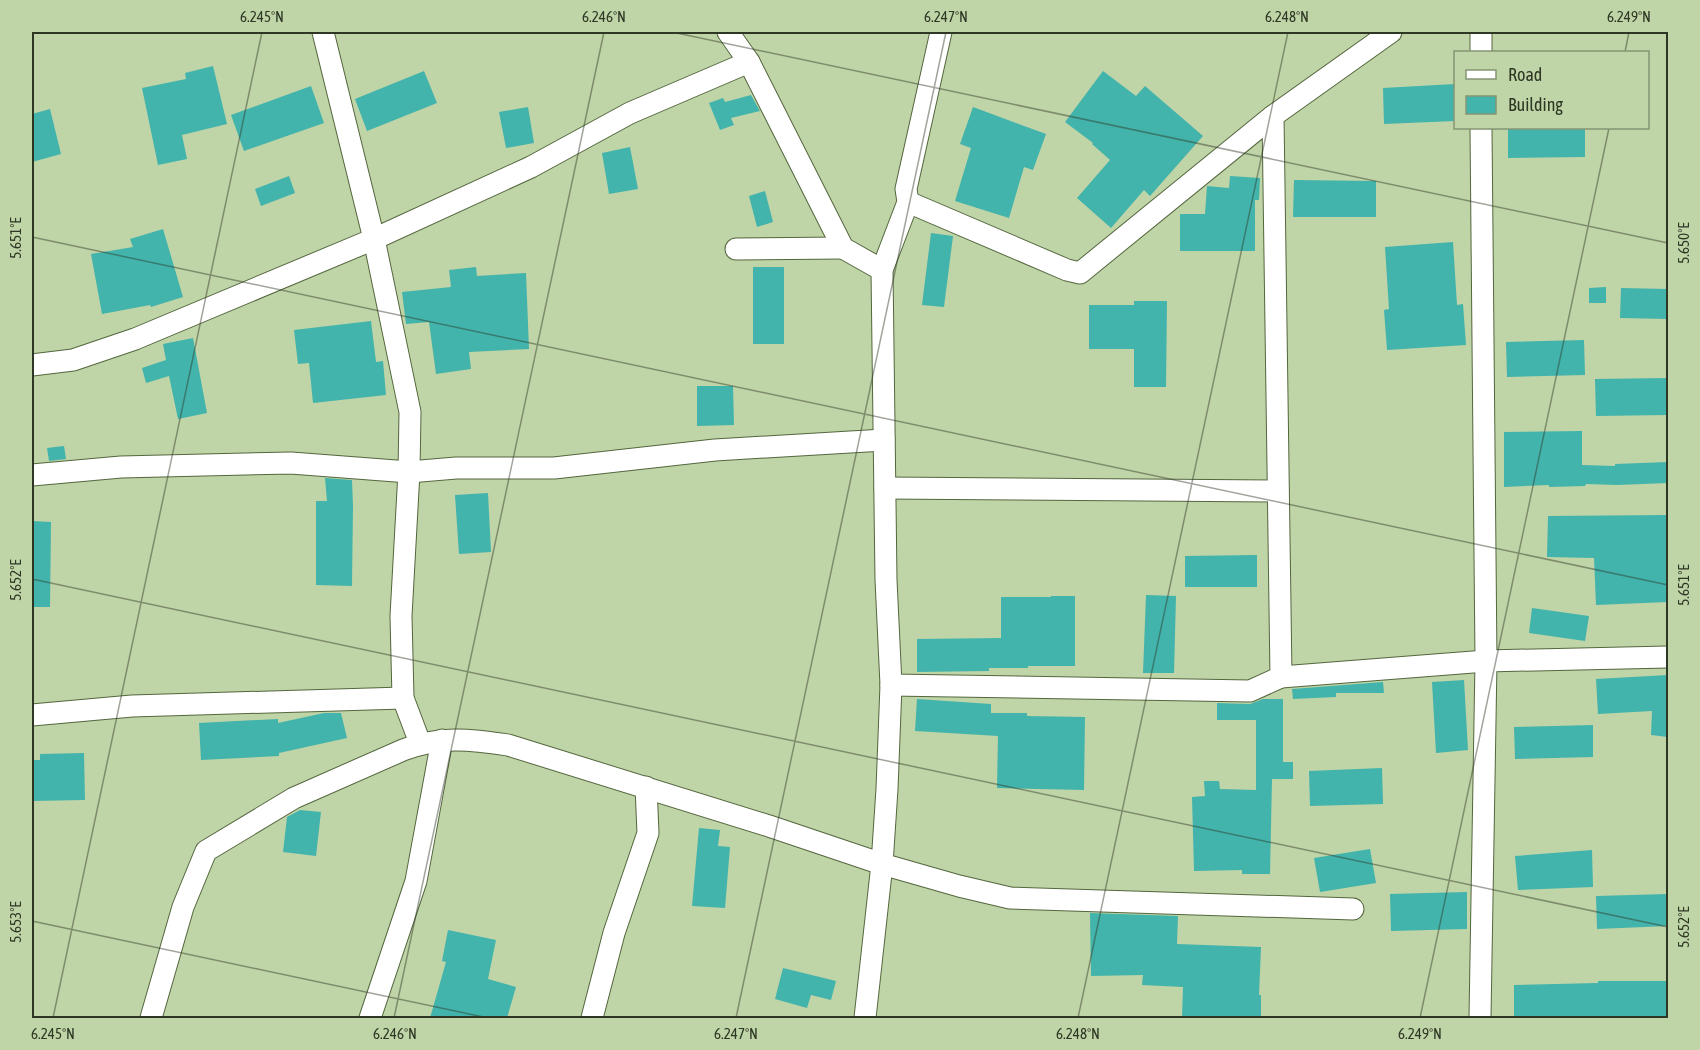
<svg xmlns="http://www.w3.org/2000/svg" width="1700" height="1050" font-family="'Asap Condensed',sans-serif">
	<rect width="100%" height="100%" fill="#bfd4a7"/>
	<!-- building -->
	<g fill="#42b4ac">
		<polygon points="213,66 227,124 182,135 187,159 158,165 142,88 186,79 185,73"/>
		<polygon points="424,71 437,103 367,131 355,99"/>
		<polygon points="1103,71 1136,96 1145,86 1203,136 1150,196 1144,190 1111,228 1077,198 1110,160 1092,144 1093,143 1065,122"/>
		<polygon points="1455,84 1455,121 1384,124 1383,88"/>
		<polygon points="311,86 324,123 244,151 231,115"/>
		<polygon points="751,95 760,111 731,118 734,125 720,130 709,103 723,98 725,102"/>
		<polygon points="528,107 534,143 506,148 499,112"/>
		<polygon points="973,107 1046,134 1033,170 1024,167 1009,218 955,201 971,148 960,144"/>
		<polygon points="50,109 61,154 32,162 32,114"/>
		<polygon points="1508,128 1585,128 1585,157 1508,158"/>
		<polygon points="630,147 638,189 609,194 602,153"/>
		<polygon points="289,176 295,193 261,206 255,189"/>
		<polygon points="1230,176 1260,178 1259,200 1255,200 1255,251 1180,251 1180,214 1205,214 1207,186 1229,188"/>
		<polygon points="1294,180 1376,181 1376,217 1293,217"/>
		<polygon points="765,191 773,222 757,227 749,196"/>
		<polygon points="163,229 183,297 151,307 150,305 102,314 91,254 133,247 130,239"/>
		<polygon points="931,233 953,236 944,307 922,305"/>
		<polygon points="1453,242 1457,305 1463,304 1466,345 1387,350 1384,310 1389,309 1385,247"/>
		<polygon points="476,267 477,276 526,273 529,349 469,352 471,369 436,374 429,322 406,324 402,292 451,287 449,270"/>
		<rect x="753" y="267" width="31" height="77"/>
		<polygon points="1606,287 1606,303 1589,303 1589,288"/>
		<polygon points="1621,288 1668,289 1668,319 1620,318"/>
		<polygon points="1134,301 1167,301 1166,387 1134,387 1134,349 1089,349 1089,305 1134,305"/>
		<polygon points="371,321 376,362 383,361 386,395 313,403 309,363 298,364 294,330"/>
		<polygon points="193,338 207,413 178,419 169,376 146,383 142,368 166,360 163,344"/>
		<polygon points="1584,340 1585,375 1507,377 1506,342"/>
		<polygon points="1667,378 1667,415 1596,416 1595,379"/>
		<polygon points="697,386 733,386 734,425 697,426"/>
		<polygon points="1582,431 1582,465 1615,466 1615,464 1668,462 1668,483 1617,485 1586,484 1585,486 1549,487 1549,485 1504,487 1504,432"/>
		<polygon points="64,446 66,459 49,461 47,448"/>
		<polygon points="325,478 352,480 353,506 352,586 316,585 316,501 327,501"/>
		<polygon points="488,493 491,552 459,554 455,495"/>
		<polygon points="1668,515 1668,602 1596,605 1594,558 1547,557 1548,516"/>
		<polygon points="32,521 51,522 50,607 32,607"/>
		<polygon points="1257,555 1257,587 1185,587 1185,556"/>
		<polygon points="1146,595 1176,596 1174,673 1143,673"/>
		<polygon points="1051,596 1075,596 1075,666 1028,666 1028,668 989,668 989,671 917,672 917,639 1001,638 1001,597 1051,597"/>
		<polygon points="1532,608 1589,616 1585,641 1529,633"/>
		<polygon points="1668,675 1668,737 1651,735 1652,711 1598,714 1596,679"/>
		<polygon points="1464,680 1468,750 1436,753 1432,682"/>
		<polygon points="1383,682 1384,693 1336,693 1336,697 1293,699 1292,689"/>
		<polygon points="917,699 991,704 991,713 1027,713 1027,716 1085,717 1084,790 997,788 998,736 915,731"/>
		<polygon points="1263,699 1283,699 1283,762 1293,762 1293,779 1272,779 1270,874 1242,874 1242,870 1194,871 1192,797 1205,796 1204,781 1219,781 1220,789 1256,790 1256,720 1217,720 1217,703 1250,704"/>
		<polygon points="324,713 341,713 347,738 279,753 279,756 201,760 199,723 278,719 278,723"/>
		<polygon points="1593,725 1593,757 1515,759 1514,727"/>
		<polygon points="84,753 85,800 32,801 32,760 40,760 40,754"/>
		<polygon points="1382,768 1383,804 1310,806 1309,771"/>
		<polygon points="300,810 321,812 316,856 283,852 287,817"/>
		<polygon points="699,828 720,830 718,846 730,847 725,908 692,906"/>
		<polygon points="1370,849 1376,883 1320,892 1314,858"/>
		<polygon points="1592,850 1593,887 1518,890 1515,856"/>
		<polygon points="1467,892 1467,929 1391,931 1390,894"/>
		<polygon points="1668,894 1668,926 1597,929 1596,896"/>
		<polygon points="1090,913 1178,916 1177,944 1261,947 1259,995 1261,995 1261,1018 1182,1018 1183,987 1142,985 1143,975 1091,976"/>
		<polygon points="448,930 496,940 488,979 516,987 507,1018 430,1018 446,962 442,961"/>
		<polygon points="783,968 836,981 831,1000 811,995 807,1008 775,999"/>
		<polygon points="1598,981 1668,981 1668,1016 1514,1018 1514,985 1598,983"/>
	</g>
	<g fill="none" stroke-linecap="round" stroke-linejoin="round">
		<!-- minor casing -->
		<g stroke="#54663e" stroke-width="23">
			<g id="minor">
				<polyline points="323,32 374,239 410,412 409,472 401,616 403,698 420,743"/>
				<polyline points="728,32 749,62 843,248 882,270"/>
				<polyline points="1481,32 1481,52"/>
				<polyline points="908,202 1067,270 1080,273 1273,116 1391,32"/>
				<polyline points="736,249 843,248"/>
				<polyline points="32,365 73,360 135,339 374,239 531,167 630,113 749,62"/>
				<polyline points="32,475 121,467 291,463 409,472 456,468 554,468 715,450 884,440"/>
				<polyline points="885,488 1278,491"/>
				<polyline points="1281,677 1486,661 1668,657"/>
				<polyline points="891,685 1250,691 1281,677 1273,116"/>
				<polyline points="32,715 132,706 403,698"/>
				<path d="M151 1018 183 907 206 851 294 798 403 750C440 736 469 739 508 745L769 826 882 864 959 886 1010 898 1353 909"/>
				<polyline points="370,1018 416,881 442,740"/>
				<polyline points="592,1018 614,933 648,833 646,787"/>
				<polyline points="865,1018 882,864 887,789 891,685 886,580 882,270 908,202 906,189 941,32"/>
				<polyline points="1480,1018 1486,661 1481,128"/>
			</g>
		</g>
		<!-- minor -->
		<use href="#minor" stroke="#fff" stroke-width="21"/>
	</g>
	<!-- ticks -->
	<path fill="none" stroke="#2e3624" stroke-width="1.5" stroke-opacity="0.45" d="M672 32 1668 243M1625 52 1629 32M32 237 1668 585M32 579 1668 927M32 921 488 1018M53 1018 262 32M394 1018 604 32M736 1018 946 32M1078 1018 1288 32M1420 1018 1609 128"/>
	<!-- border -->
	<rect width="1700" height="1050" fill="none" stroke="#bfd4a7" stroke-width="66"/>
	<!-- legend -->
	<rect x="1454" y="51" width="195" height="78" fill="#bfd4a7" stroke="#859573" stroke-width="1.5"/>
	<rect x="1466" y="70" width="30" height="9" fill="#ffffff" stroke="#859573" stroke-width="1.5"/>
	<text x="1508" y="81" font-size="18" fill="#2e3624">Road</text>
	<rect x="1466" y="96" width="30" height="18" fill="#42b4ac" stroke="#859573" stroke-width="1.5"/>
	<text x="1508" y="111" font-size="18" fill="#2e3624">Building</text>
	<rect x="33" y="33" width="1634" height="984" fill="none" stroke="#2e3624" stroke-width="2"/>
	<g font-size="15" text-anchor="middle" fill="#2e3624">
		<text x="262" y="22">6.245°N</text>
		<text x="604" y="22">6.246°N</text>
		<text x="946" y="22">6.247°N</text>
		<text x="1287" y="22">6.248°N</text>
		<text x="1629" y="22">6.249°N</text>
		<text transform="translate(16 238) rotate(-90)" y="5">5.651°E</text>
		<text transform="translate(1684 243) rotate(-90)" y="5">5.650°E</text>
		<text transform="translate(16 580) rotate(-90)" y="5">5.652°E</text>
		<text transform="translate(1684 585) rotate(-90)" y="5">5.651°E</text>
		<text transform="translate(16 922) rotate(-90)" y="5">5.653°E</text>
		<text transform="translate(1684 927) rotate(-90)" y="5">5.652°E</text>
		<text x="53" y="1039">6.245°N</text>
		<text x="395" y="1039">6.246°N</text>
		<text x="736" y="1039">6.247°N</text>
		<text x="1078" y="1039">6.248°N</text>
		<text x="1420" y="1039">6.249°N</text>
	</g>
</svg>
